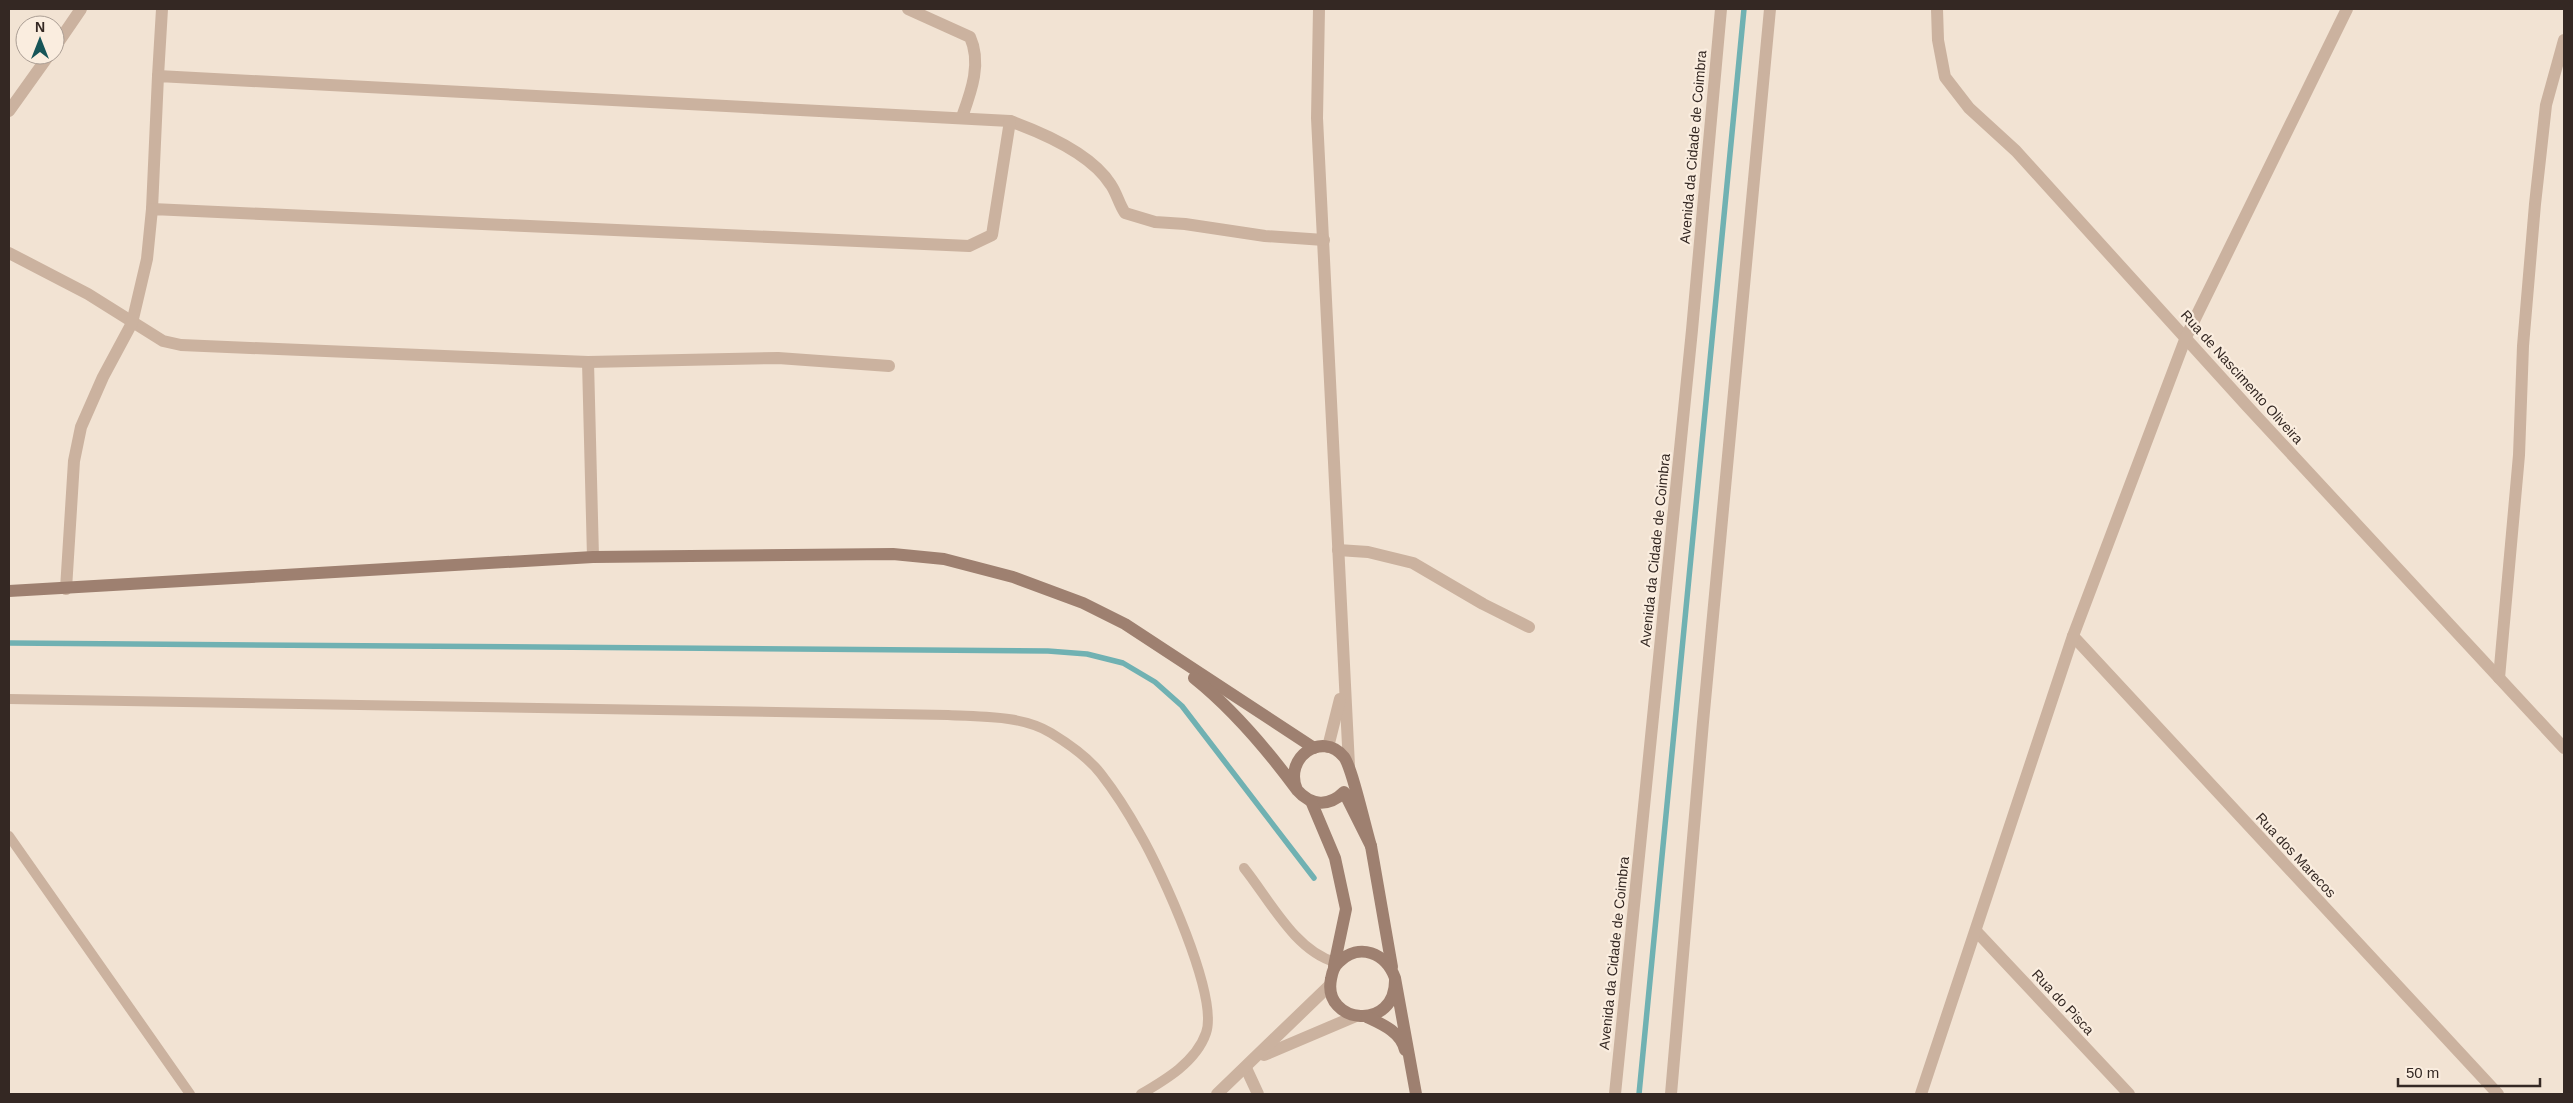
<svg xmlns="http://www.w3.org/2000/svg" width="2573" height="1103" font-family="Arial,sans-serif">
	<rect width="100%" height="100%" fill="#f2e3d3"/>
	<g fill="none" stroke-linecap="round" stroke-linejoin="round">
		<!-- stream -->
		<g stroke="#70b1b2" stroke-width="5.5">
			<polyline points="9,643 1048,651 1087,654 1123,663 1155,682 1182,706 1314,878"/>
			<polyline points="1639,1094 1744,9"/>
		</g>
		<!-- lane -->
		<g stroke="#cbb29f" stroke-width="10">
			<path d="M9 699 948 715C981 717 1022 715 1051 733 1069 744 1088 757 1101 774 1115 792 1129 814 1140 834 1161 870 1219 996 1206 1033 1196 1062 1165 1080 1141 1094"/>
			<polyline points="9,836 190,1094"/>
			<path d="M1244 868C1269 899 1295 951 1335 962"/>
		</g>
		<!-- street -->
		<g stroke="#cbb29f" stroke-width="12">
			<path d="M908 9 970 37C982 63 971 92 962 117"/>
			<polyline points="1319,9 1317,118 1349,766"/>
			<polyline points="1937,9 1938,40 1945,77 1969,108 2016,151 2247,406 2564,748"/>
			<polyline points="55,47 81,9"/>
			<polyline points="158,76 162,9"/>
			<polyline points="9,111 49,55"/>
			<path d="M152 209 158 76 1010 121C1043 133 1092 154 1111 185 1117 194 1119 204 1125 213L1155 222 1185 224 1265 236 1324 240"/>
			<polyline points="9,253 88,294 163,341 181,345 588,362 778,358 889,366"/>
			<polyline points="588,362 593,557"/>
			<polyline points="1338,550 1368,552 1413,563 1483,604 1529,627"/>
			<polyline points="66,589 74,461 81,427 103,377 132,323 147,259 152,209 969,246 992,235 1010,121"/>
			<polyline points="2073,636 2498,1094"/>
			<polyline points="2499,678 2519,455 2523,346 2535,204 2546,105 2564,40"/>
			<polyline points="1328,747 1340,699"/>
			<polyline points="1976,931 2129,1094"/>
			<polyline points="1264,1055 1356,1016"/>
			<polyline points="1246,1068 1258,1094"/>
			<polyline points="1217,1094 1330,985"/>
			<polyline points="1615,1094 1692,330 1721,9"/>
			<polyline points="1671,1094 1703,722 1770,9"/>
			<polyline points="1921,1094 2073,636 2186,337 2347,9"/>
		</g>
		<!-- secondary -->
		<g stroke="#9e8070" stroke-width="12">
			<polyline points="9,591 593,557 893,554 944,559 1013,577 1083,603 1125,624 1314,748"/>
			<path d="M1194 678C1234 710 1266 748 1297 790 1311 806 1329 807 1344 792L1371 846C1366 830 1352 767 1344 757 1322 730 1283 758 1297 790"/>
			<polyline points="1311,801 1335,858 1346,909 1334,966"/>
			<polyline points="1371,846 1392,967"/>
			<path d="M1395 978C1397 1033 1322 1024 1331 979 1332 973 1334 966 1339 962 1359 942 1386 953 1395 978L1416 1094"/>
			<path d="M1367 1017C1382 1024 1401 1032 1405 1050"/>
		</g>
	</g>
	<g text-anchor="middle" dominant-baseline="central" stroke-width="4.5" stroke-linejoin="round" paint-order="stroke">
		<!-- street labels -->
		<g font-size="14" fill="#342823" stroke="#faeddf">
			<text transform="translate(1693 147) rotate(-85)">Avenida da Cidade de Coimbra</text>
			<text transform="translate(2242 377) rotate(48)">Rua de Nascimento Oliveira</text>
			<text transform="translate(1655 550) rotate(-84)">Avenida da Cidade de Coimbra</text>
			<text transform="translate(2296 855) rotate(47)">Rua dos Marecos</text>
			<text transform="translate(1614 953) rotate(-84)">Avenida da Cidade de Coimbra</text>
			<text transform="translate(2063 1002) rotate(47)">Rua do Pisca</text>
		</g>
	</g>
	<!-- border -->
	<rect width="2573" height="1103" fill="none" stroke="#342823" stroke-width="20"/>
	<!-- north arrow -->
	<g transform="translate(40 40)"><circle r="24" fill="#faeddf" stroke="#ab9e94"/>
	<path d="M0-4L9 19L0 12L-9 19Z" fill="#165558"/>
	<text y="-8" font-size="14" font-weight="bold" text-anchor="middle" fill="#342823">N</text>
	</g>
	<!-- scale -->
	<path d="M2398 1078v8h142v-8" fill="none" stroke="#342823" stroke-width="2.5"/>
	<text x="2406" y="1078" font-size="15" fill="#342823" stroke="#faeddf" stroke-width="4" paint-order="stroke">50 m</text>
</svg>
